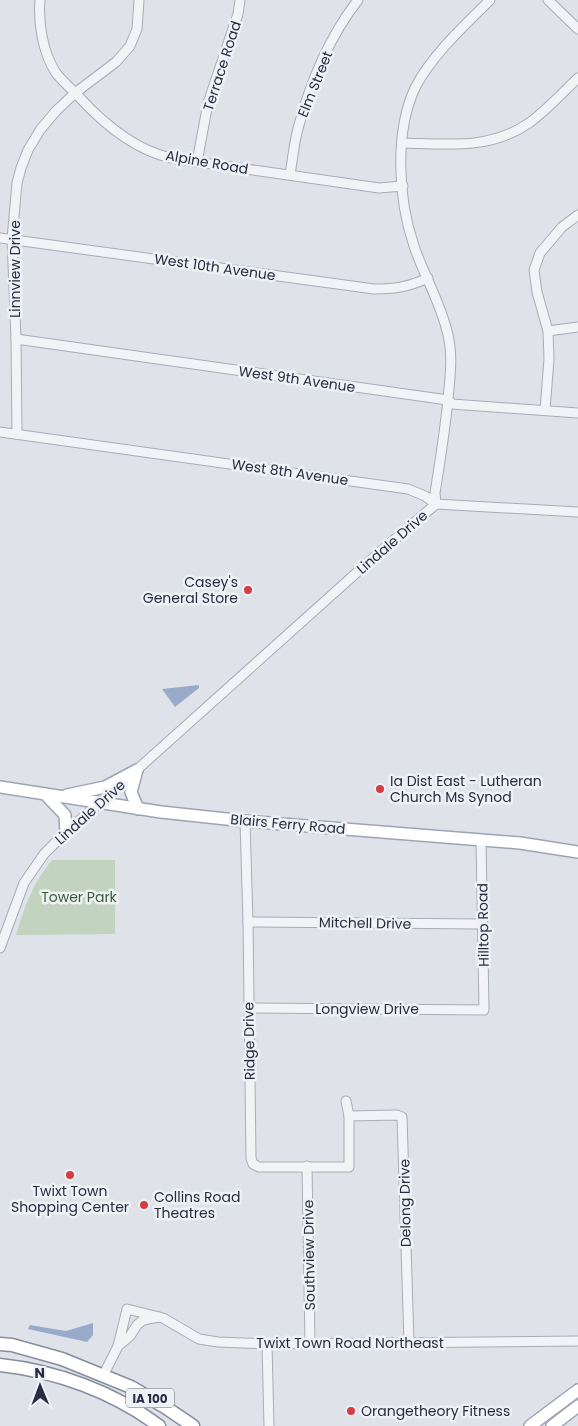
<svg xmlns="http://www.w3.org/2000/svg" width="578" height="1426" font-family="Poppins,sans-serif">
	<rect width="100%" height="100%" fill="#dfe2e9"/>
	<!-- green -->
	<path fill="#c2d3bf" d="M52 860H115V934L16 935C25 905 32 885 52 860Z"/>
	<!-- water -->
	<g fill="#98abcb">
		<polygon points="199,685 199,688 175,707 162,689"/>
		<polygon points="93,1323 93,1335 87,1342 28,1329 30,1325 66,1331"/>
	</g>
	<g fill="none" stroke-linecap="round" stroke-linejoin="round">
		<!-- minor casing -->
		<g stroke="#a8acb7" stroke-width="11">
			<g id="minor">
				<path d="M40 0C38 24 43 53 56 73 63 82 73 90 80 98 104 124 135 150 171 158 180 160 189 161 197 162L379 188 403 186"/>
				<polyline points="548,0 578,29"/>
				<path d="M402 143C447 144 490 150 529 123 547 110 562 93 578 78"/>
				<polyline points="197,162 208,103 238,14 240,0"/>
				<path d="M290 174C293 158 294 141 299 125 311 81 330 36 358 0"/>
				<path d="M0 238 374 289C395 289 408 287 428 278"/>
				<polyline points="548,331 578,327"/>
				<polyline points="16,339 448,400 452,404 578,413"/>
				<polyline points="545,410 549,359 548,331 537,292 534,270 540,253 562,227 578,215"/>
				<polyline points="0,432 408,489 425,496 436,504 578,512"/>
				<polyline points="17,434 16,339 12,239 17,183 21,168 28,150 40,130 56,111 75,93 116,62 130,46 137,29 139,0"/>
				<path d="M436 504 435 493C440 462 445 430 448 399 450 378 453 356 448 335 441 303 424 276 414 246 398 199 394 131 416 86 433 54 465 25 490 0"/>
				<polyline points="245,821 248,922 251,1158 253,1164 259,1167 349,1167 349,1116 346,1101"/>
				<polyline points="248,922 482,924"/>
				<polyline points="0,948 24,883 44,854 66,832 111,793 373,558 436,504"/>
				<polyline points="249,1008 484,1010 481,840"/>
				<polyline points="349,1116 397,1115 402,1117 409,1343"/>
				<polyline points="307,1166 310,1343"/>
				<polyline points="267,1344 269,1426"/>
				<polyline points="118,1346 130,1336 137,1325 143,1320 159,1317"/>
				<polyline points="103,1376 118,1346 127,1309 163,1318 199,1339 218,1342 267,1344 578,1341"/>
			</g>
		</g>
		<!-- major casing -->
		<g stroke="#9da4b5" stroke-width="14">
			<g id="major">
				<polyline points="137,770 131,792 138,809"/>
				<polyline points="0,787 161,812 245,821 520,843 578,852"/>
				<polyline points="45,794 65,815 66,832"/>
				<polyline points="67,795 105,787 137,770"/>
				<polyline points="530,1426 578,1390"/>
				<polyline points="552,1426 578,1406"/>
			</g>
		</g>
		<!-- highway casing -->
		<g stroke="#858da0" stroke-width="15">
			<g id="highway">
				<polyline points="0,1344 12,1345 62,1359 131,1387 165,1407 193,1426"/>
				<path d="M0 1365C56 1371 114 1392 159 1426"/>
			</g>
		</g>
		<!-- minor -->
		<use href="#minor" stroke="#f2f3f7" stroke-width="9"/>
		<!-- major -->
		<use href="#major" stroke="#fff" stroke-width="11"/>
		<!-- highway -->
		<use href="#highway" stroke="#fff" stroke-width="12"/>
	</g>
	<!-- markers -->
	<g fill="#d43d44" stroke="#eef1f6" stroke-width="2">
		<circle cx="248" cy="590" r="5"/>
		<circle cx="380" cy="789" r="5"/>
		<circle cx="70" cy="1175" r="5"/>
		<circle cx="144" cy="1205" r="5"/>
		<circle cx="351" cy="1411" r="5"/>
	</g>
	<g text-anchor="middle" dominant-baseline="central" stroke-width="5" stroke-linejoin="round" paint-order="stroke">
		<!-- shield labels -->
		<rect fill="#eef1f6" stroke="#636877" stroke-width="1" x="126" y="1388.5" width="48" height="19" rx="4"/>
		<g font-size="12" font-weight="bold" fill="#272d41">
			<text x="150" y="1398">IA 100</text>
		</g>
		<!-- street labels -->
		<g font-size="14" fill="#272d41" stroke="#eef1f6">
			<text transform="translate(222 66) rotate(-72)">Terrace Road</text>
			<text transform="translate(315 84) rotate(-68)">Elm Street</text>
			<text transform="translate(207 162) rotate(10)">Alpine Road</text>
			<text transform="translate(215 267) rotate(8)">West 10th Avenue</text>
			<text transform="translate(15 269) rotate(-90)">Linnview Drive</text>
			<text transform="translate(297 379) rotate(8)">West 9th Avenue</text>
			<text transform="translate(290 472) rotate(8)">West 8th Avenue</text>
			<text transform="translate(392 542) rotate(-41)">Lindale Drive</text>
			<text transform="translate(90 812) rotate(-42)">Lindale Drive</text>
			<text transform="translate(288 824) rotate(5)">Blairs Ferry Road</text>
			<text transform="translate(365 923) rotate(1)">Mitchell Drive</text>
			<text transform="translate(483 925) rotate(-91)">Hilltop Road</text>
			<text x="367" y="1009">Longview Drive</text>
			<text transform="translate(249 1041) rotate(-91)">Ridge Drive</text>
			<text transform="translate(405 1203) rotate(-91)">Delong Drive</text>
			<text transform="translate(309 1255) rotate(-91)">Southview Drive</text>
			<text x="350" y="1343">Twixt Town Road Northeast</text>
		</g>
		<!-- poi labels -->
		<g font-size="14" fill="#272d41" stroke="#eef1f6" text-anchor="start">
			<text x="238" y="582" text-anchor="end">Casey's<tspan x="238" dy="16">General Store</tspan></text>
			<text x="390" y="781">Ia Dist East - Lutheran<tspan x="390" dy="16">Church Ms Synod</tspan></text>
			<text x="70" y="1191" text-anchor="middle">Twixt Town<tspan x="70" dy="16">Shopping Center</tspan></text>
			<text x="154" y="1197">Collins Road<tspan x="154" dy="16">Theatres</tspan></text>
			<text x="361" y="1411">Orangetheory Fitness</text>
		</g>
		<!-- park labels -->
		<g font-size="14" fill="#375d34" stroke="#eef1f6">
			<text x="79" y="897">Tower Park</text>
		</g>
	</g>
	<!-- north arrow -->
	<g transform="translate(40 1386) rotate(359)" stroke="#eef1f6" stroke-width="4" paint-order="stroke">
	<path d="M0-4L9 19L0 12L-9 19Z" fill="#272d41"/>
	<text y="-8" font-size="14" font-weight="bold" text-anchor="middle" fill="#272d41">N</text>
	</g>
</svg>
